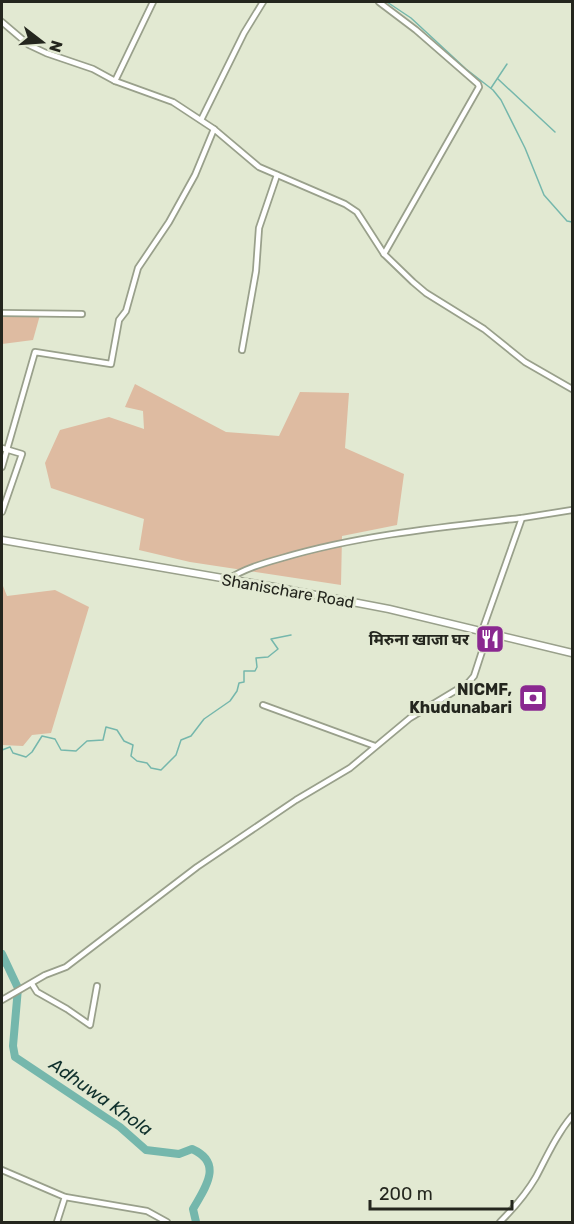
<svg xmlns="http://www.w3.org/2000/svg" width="574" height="1224" font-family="Rubik,'Noto Sans Devanagari',sans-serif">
	<rect width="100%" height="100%" fill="#e2e9d2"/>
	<!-- green -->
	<g fill="#debba1">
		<polygon points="40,315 33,340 2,344 2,316"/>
		<polygon points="135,384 226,432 279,436 300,392 349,393 345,448 404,474 397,525 342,536 341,585 190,562 139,550 144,519 51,488 45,463 60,430 109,417 144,429 143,411 125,407"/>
		<polygon points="2,586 3,586 7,596 55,590 89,607 51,733 32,735 23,746 2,745"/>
	</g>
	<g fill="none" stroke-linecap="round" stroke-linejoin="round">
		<!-- stream -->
		<g stroke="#75b7ac" stroke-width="1.5">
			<polyline points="387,2 411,18 466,69 493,90 501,100 525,148 544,195 567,221 572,222"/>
			<polyline points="498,79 555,132"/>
			<polyline points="491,88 507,64"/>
			<polyline points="2,750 10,747 13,753 26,757 32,752 42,736 55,739 61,750 76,751 87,741 103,740 106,727 117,730 124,741 133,745 131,756 137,761 147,763 151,768 161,770 176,755 181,740 191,736 204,719 230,701 237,691 239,683 244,682 244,671 255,671 257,667 256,658 268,657 278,649 271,639 291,635"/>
			<polyline points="2,964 10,972"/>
		</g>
		<!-- river -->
		<path stroke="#75b7ac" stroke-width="8" d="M2 954 18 988 13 1046 15 1057 120 1127 146 1150 179 1154 192 1149C224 1163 205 1188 193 1209L196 1222"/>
		<!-- street casing -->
		<g stroke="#99a08b" stroke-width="8">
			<g id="street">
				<polyline points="379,2 416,30 478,84 479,87 384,254"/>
				<polyline points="2,22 29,45 46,53 93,69 115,81 173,102 214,129 259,167 345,204 357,212 384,254 413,282 426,293 484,329 525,362 572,389"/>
				<polyline points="115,81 153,2"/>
				<polyline points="201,120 244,33 263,2"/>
				<polyline points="2,313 82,314"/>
				<polyline points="242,350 256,271 259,228 277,175"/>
				<polyline points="2,448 22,454 2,512"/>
				<polyline points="2,467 35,352 111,364 119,320 126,311 138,268 169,222 195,175 214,129"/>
				<polyline points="522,518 572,510"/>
				<path d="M227 580C243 569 264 563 282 558 359 535 443 527 522 518L482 631"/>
				<polyline points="263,705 375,746"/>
				<polyline points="32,984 37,992 67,1009 90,1025 97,986"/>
				<polyline points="2,1000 45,975 66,967 197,867 296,800 350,768 410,718 468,683 474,676 488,633"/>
				<polyline points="2,1170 65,1197 57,1222"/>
				<polyline points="65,1197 147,1211 167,1222"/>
				<path d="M500 1222C513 1209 526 1194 536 1177 547 1156 557 1134 572 1116"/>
			</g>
		</g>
		<!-- secondary casing -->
		<g stroke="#99a08b" stroke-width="9">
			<polyline id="secondary" points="2,540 274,587 389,609 572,653"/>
		</g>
		<!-- street -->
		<use href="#street" stroke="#fff" stroke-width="4.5"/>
		<!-- secondary -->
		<use href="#secondary" stroke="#fff" stroke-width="6"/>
	</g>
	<!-- icons -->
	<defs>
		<g id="restaurant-square" transform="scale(1.5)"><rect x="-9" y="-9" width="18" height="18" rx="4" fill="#8a2890" stroke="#e2e9d2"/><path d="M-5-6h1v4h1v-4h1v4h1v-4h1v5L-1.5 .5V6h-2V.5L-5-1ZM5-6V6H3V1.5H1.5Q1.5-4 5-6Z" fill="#fff"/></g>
		<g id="bank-square" transform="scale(1.5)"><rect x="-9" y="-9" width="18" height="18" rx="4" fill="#8a2890" stroke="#e2e9d2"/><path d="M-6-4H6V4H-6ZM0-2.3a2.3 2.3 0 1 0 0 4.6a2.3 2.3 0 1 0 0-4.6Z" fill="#fff"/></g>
	</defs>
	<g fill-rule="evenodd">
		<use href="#restaurant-square" x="490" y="639"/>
		<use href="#bank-square" x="533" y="698"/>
	</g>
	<g text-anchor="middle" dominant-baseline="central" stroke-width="6" stroke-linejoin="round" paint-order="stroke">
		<!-- street labels -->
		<g font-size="16" fill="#24261e" stroke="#e2e9d2">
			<text transform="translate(288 591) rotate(10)">Shanischare Road</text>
		</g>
		<!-- poi labels -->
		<g font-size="16" font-weight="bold" fill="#24261e" stroke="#e2e9d2" text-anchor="end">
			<text x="469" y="639">मिरुना खाजा घर</text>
			<text x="512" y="689">NICMF,<tspan x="512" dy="18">Khudunabari</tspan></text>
		</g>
		<!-- water labels -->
		<g font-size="18" font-style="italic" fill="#0f302c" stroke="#e2e9d2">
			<text transform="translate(101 1097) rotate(35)">Adhuwa Khola</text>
		</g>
	</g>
	<!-- border -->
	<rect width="574" height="1224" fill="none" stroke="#24261e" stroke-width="6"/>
	<!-- north arrow -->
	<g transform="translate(42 42) rotate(107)" stroke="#e2e9d2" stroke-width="4.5" paint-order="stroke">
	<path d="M0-4.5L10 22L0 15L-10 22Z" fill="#24261e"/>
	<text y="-9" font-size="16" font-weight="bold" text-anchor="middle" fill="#24261e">N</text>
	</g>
	<!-- scale -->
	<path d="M370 1200v9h142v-9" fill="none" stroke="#24261e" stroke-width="3"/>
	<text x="379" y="1200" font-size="18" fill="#24261e" stroke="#e2e9d2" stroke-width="4.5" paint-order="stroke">200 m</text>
</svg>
